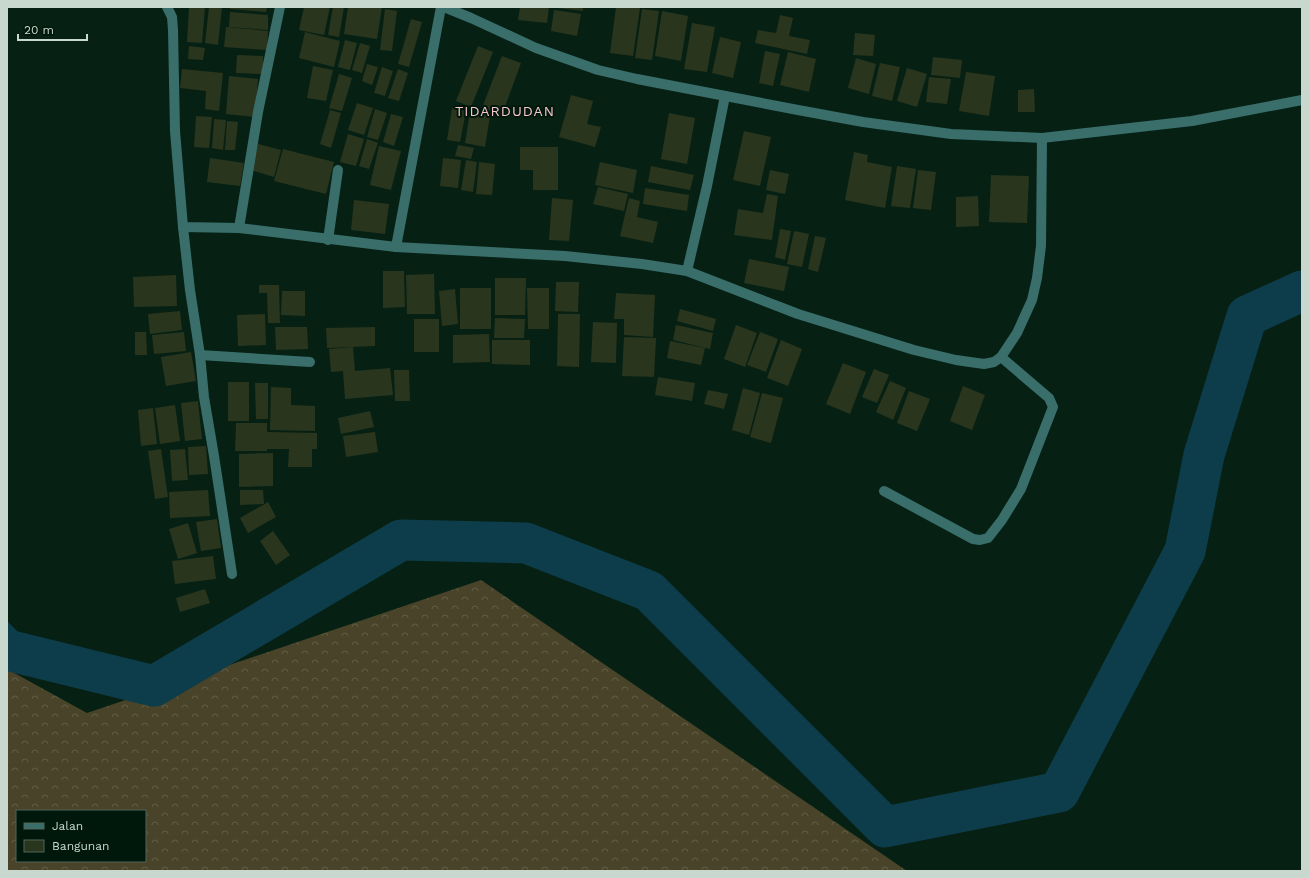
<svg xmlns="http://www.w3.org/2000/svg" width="1309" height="878" font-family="'Work Sans',sans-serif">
	<defs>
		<pattern id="forest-crowns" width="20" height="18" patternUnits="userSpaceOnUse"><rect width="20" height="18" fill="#484329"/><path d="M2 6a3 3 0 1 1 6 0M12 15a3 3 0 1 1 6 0" fill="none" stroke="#615d47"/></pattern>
		<pattern id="water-ripples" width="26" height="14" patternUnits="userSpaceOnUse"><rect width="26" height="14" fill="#0d3d4a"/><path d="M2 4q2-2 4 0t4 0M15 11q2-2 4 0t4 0" fill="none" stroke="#2f5863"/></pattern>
	</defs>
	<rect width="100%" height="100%" fill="#062114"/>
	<!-- forest -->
	<path fill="url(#forest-crowns)" fill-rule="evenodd" d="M481 580 907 871H7V669L87 713ZM17 811H145V861H17Z"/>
	<!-- water -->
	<polygon fill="url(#water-ripples)" points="7,621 19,633 7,633"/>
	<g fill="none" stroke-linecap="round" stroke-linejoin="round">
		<!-- river -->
		<polyline stroke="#0d3d4a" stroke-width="41" points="7,650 154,686 401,540 526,543 649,591 885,827 1059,792 1185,551 1204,455 1247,316 1302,291"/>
	</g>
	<!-- building -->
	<g fill="#2a351d">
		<polygon points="189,7 205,7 202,43 187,42"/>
		<polygon points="209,7 222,7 218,45 205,43"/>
		<polygon points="230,7 267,7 266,12 230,9"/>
		<polygon points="304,7 330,7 324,35 299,30"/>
		<polygon points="333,7 344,7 339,37 328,35"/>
		<polygon points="348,7 382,7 377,39 344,34"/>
		<polygon points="520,7 549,7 547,23 518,20"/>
		<polygon points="558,7 583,7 583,11 558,8"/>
		<polygon points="616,7 640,8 633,56 610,53"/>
		<polygon points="385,9 397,11 392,51 380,50"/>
		<polygon points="642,9 659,11 652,60 635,58"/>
		<polygon points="554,10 581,14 577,36 551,31"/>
		<polygon points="662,11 688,16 681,61 655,56"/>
		<polygon points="230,12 268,15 268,30 229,27"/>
		<polygon points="780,15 793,18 789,36 810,40 807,54 755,43 758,30 776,33"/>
		<polygon points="411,19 422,22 409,67 398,64"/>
		<polygon points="692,23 715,27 707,72 684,69"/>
		<polygon points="226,27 268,31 267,50 224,47"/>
		<polygon points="305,32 340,41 334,67 299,58"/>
		<polygon points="855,33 875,35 873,56 853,55"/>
		<polygon points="720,37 741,42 733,78 712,73"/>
		<polygon points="345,40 357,43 350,70 338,67"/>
		<polygon points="360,43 370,46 362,73 352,70"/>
		<polygon points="189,46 205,48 203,60 188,59"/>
		<polygon points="478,46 493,52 471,107 456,101"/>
		<polygon points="765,51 780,54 773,86 759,83"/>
		<polygon points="788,52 816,59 809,92 780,85"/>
		<polygon points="237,55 263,56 263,74 236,73"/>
		<polygon points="502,56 521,63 502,115 482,108"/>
		<polygon points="933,57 962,60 960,78 931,75"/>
		<polygon points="856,58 876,64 869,94 848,88"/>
		<polygon points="880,63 900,67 892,101 872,96"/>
		<polygon points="367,64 378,67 372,85 362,81"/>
		<polygon points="313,66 333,70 326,101 307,98"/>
		<polygon points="382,67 393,71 385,96 374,93"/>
		<polygon points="907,68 927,74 917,107 897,101"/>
		<polygon points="182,69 223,73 219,111 205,109 206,91 180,88"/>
		<polygon points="398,69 408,73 399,101 388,98"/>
		<polygon points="966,72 995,76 989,116 959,111"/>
		<polygon points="339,74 352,78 342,111 329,108"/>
		<polygon points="229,76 258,79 255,117 226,114"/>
		<polygon points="929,77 951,79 947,104 926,102"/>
		<polygon points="1034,89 1035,112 1018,112 1018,90"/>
		<polygon points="571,95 593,101 587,124 601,127 595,147 559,137"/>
		<polygon points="357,103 373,108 364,135 348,130"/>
		<polygon points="452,108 466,111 460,142 447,140"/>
		<polygon points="375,109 387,113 378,140 367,137"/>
		<polygon points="330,110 341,113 331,148 320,144"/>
		<polygon points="470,112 490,116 485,147 465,143"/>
		<polygon points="669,113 695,118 687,164 661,159"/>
		<polygon points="391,114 403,117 394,146 383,142"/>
		<polygon points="196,116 212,117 209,148 194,147"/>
		<polygon points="214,119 226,120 223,150 212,148"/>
		<polygon points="227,121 238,122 235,150 225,150"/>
		<polygon points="744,131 771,137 760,186 733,180"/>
		<polygon points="348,134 364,139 356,166 340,162"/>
		<polygon points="367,139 378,143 369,169 359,166"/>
		<polygon points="258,144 281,150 274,177 251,170"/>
		<polygon points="458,145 474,148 471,159 455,156"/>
		<polygon points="379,146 401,151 391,190 370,185"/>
		<polygon points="520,147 558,147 558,190 533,190 533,170 520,170"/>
		<polygon points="283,149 334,162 326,194 274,181"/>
		<polygon points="854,152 868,155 867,162 892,167 885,208 845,200"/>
		<polygon points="210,158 244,163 240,186 207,182"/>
		<polygon points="443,158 461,160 458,188 440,186"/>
		<polygon points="466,160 477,162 473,192 461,190"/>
		<polygon points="479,162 495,164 492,195 476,194"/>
		<polygon points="600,162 637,170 633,193 595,185"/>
		<polygon points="651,166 694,175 690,190 648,182"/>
		<polygon points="897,166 916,169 910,208 891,206"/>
		<polygon points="770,170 789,174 785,194 766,190"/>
		<polygon points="918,170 936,172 931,210 913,208"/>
		<polygon points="991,175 1029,176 1027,223 989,222"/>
		<polygon points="598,187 628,194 624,211 593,204"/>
		<polygon points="645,188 689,195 687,211 643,204"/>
		<polygon points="767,194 778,196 772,240 734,235 738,209 763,213"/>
		<polygon points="978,196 979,226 956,227 956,197"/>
		<polygon points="552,198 573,200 569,241 549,240"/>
		<polygon points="629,198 640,201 637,217 658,222 653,243 620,236"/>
		<polygon points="354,200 389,204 385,234 351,230"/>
		<polygon points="780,229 791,231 785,260 775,257"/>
		<polygon points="794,231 809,234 802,267 787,264"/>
		<polygon points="815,236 826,238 818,272 808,269"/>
		<polygon points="749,259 789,267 784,291 744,283"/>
		<polygon points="383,271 404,271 405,307 383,308"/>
		<polygon points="434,274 435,314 407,314 406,275"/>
		<polygon points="176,275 177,306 134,307 133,277"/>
		<polygon points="495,278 526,278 525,315 495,315"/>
		<polygon points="556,282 579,282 578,312 555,311"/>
		<polygon points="259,285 279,285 280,323 268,323 267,293 259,293"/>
		<rect x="460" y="288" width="31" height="41"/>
		<polygon points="527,288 549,288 549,329 528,329"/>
		<polygon points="455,289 458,324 442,326 439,291"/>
		<polygon points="282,291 305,291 305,316 281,315"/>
		<polygon points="616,293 655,295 653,337 624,335 624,319 614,319"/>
		<polygon points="680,309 716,319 713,331 677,321"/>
		<polygon points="180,311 182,330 150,334 148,314"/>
		<polygon points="265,314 266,345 238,346 237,315"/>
		<polygon points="558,314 580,314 579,367 557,366"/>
		<polygon points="495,318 525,319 524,338 494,338"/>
		<rect x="414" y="319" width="25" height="33"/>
		<polygon points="593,322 617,323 616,363 591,362"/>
		<polygon points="676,325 713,333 710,349 673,340"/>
		<polygon points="736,325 757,333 745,367 724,359"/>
		<polygon points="275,327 307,327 308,349 276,350"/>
		<polygon points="375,327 375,346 327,348 326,328"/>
		<polygon points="135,332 146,332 147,355 135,355"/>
		<polygon points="184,332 186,351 154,354 152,335"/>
		<polygon points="760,332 778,339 766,372 747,365"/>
		<polygon points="489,334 490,362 453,363 453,335"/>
		<polygon points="624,337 656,338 654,377 622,376"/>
		<polygon points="492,340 530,340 530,365 492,364"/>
		<polygon points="781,340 802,349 788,386 767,378"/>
		<polygon points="670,341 705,348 701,365 667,358"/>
		<polygon points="353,347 355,371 390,368 393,395 345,399 343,371 331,372 329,349"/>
		<polygon points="191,352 196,381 166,386 161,357"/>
		<polygon points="843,363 866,372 850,414 826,404"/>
		<polygon points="874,369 889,375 877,403 862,397"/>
		<polygon points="394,370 409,370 410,401 395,401"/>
		<polygon points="658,377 695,383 692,401 655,395"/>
		<polygon points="890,381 906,388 893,420 876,412"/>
		<rect x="228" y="382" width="21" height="39"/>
		<polygon points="255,383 268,383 268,419 256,419"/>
		<polygon points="963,386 985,395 972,430 950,421"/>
		<polygon points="271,387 291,388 291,405 315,406 315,431 270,430"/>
		<polygon points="743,388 760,393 749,435 732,430"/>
		<polygon points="708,390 728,394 724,409 704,404"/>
		<polygon points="909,391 930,399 917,431 897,423"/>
		<polygon points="762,393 783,398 771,443 750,437"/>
		<polygon points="198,401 202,439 185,441 181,403"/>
		<polygon points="175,405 180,441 160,444 155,408"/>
		<polygon points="153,408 157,444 141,446 138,410"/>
		<polygon points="370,411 374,427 341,434 338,418"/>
		<polygon points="236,423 267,423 267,432 317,433 317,449 312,449 312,467 288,467 289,449 267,449 267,451 235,451"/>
		<polygon points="375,432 378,452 346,457 343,436"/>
		<polygon points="206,446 208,474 189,475 188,447"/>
		<polygon points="161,449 168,497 155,499 148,451"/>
		<polygon points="185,449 188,480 172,481 170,450"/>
		<polygon points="273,453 273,486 239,487 239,454"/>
		<polygon points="208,490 210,516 170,518 169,492"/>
		<polygon points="240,490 263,490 264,504 240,505"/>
		<polygon points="268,502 276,517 248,533 240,518"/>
		<polygon points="217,519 221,548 201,551 196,522"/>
		<polygon points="188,523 197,553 178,559 169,529"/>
		<polygon points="273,531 290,555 276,565 260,541"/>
		<polygon points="213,556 216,579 175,584 172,561"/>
		<polygon points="205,589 210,603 180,612 176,598"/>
	</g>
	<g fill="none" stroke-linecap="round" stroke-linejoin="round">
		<!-- minor -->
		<g stroke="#396e6b" stroke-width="10">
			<polyline points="167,7 172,17 173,30 175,131 183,227 239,228 396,247 565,256 642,264 687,271 798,314 914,350 956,360 984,364 994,362 1001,357 1017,333 1032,300 1037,278 1041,246 1042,138"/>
			<polyline points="444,7 471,18 536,48 598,70 637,79 798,110 863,122 951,134 1042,138 1192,121 1302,100"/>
			<polyline points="183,227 190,290 200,355 204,397 214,456 232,574"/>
			<polyline points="239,228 258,112 280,7"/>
			<polyline points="328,240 338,170"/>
			<polyline points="396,247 441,7"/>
			<polyline points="687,271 707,186 725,96"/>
			<polyline points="200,355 310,362"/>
			<polyline points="884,491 973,539 980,540 988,538 1002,520 1021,489 1053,407 1049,398 1001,357"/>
		</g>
	</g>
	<g text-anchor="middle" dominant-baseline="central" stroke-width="4" stroke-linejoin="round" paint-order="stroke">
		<!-- quarter labels -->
		<g font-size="14" letter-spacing="1" fill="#fac6d1" stroke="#00180b">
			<text x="505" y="111">TIDARDUDAN</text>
		</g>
	</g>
	<!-- border -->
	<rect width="1309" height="878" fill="none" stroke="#c8d8ce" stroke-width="16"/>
	<!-- legend -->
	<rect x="16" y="810" width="130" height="52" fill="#00180b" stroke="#506559"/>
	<rect x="24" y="823" width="20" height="6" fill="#396e6b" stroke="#506559"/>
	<text x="52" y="830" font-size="12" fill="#c8d8ce">Jalan</text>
	<rect x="24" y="840" width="20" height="12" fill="#2a351d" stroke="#506559"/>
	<text x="52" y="850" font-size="12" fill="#c8d8ce">Bangunan</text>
	<!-- scale -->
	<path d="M18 34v6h69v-6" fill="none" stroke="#c8d8ce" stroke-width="2"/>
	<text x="24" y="34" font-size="12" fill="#c8d8ce" stroke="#00180b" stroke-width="3" paint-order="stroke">20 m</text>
</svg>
